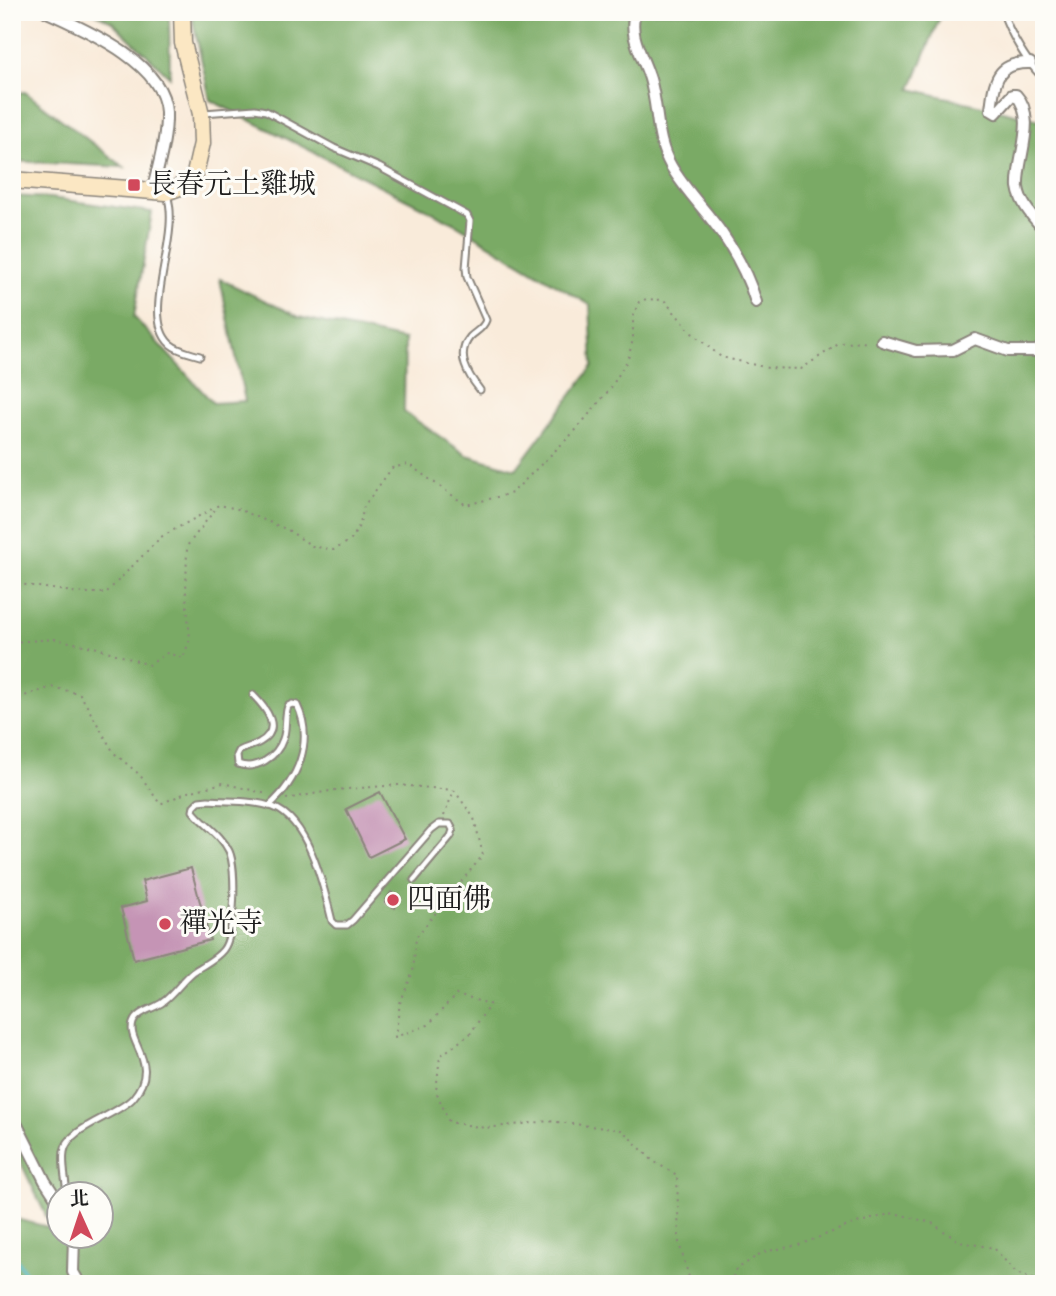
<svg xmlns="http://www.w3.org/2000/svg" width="1056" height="1296" font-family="Vollkorn,'Noto Serif TC',serif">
	<rect width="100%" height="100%" fill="#fdfcf7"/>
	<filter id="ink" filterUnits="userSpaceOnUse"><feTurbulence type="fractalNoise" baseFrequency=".0143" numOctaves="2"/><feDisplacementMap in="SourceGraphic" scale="14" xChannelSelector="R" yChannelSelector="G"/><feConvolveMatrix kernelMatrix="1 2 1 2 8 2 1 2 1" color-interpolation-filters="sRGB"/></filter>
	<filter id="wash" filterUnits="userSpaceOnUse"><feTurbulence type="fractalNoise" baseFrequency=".00686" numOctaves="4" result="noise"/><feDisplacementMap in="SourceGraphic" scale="28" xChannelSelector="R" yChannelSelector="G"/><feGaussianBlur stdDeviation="1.57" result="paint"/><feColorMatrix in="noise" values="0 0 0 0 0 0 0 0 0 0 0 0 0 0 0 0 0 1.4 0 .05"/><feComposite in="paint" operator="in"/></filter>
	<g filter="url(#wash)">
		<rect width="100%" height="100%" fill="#f9ebda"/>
		<!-- forest -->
		<g fill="#7aaa65" stroke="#4b6340" stroke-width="2" fill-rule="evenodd">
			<polygon points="93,12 169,12 170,77 112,22"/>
			<path d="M194 12H942L911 89 1044 121V1284H12V1218L52 1228 12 1144V196L51 198 152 212 134 317 213 403 245 401 220 279 299 317 405 340 404 412 467 455 516 469 593 366 590 305 452 222 210 100 193 21ZM60 1194H102V1236H60Z"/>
			<polygon points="25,92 124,167 12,161 12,93"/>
		</g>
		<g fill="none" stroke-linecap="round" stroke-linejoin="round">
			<!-- stream -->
			<polyline stroke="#46b4c0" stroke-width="3.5" points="12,1253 33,1284"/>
		</g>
		<g id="blocks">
			<!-- building -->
			<g fill="#c594b5">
				<polygon points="380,792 405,839 369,857 346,809"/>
				<polygon points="191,868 210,940 134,960 121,908 147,901 142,881"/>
				<polygon points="391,892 401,898 395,908 385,902"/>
			</g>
		</g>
	</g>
	<g filter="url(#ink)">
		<use href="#blocks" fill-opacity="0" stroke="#8a847b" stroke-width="2"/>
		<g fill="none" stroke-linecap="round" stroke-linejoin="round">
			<!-- lane casing -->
			<g stroke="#8a847b" stroke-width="9">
				<g id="lane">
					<path d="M1003 12C1008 30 1029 67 1044 78"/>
					<path d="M204 113 255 109 266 111 334 148 379 167 467 215 470 221 466 268 467 277 486 320C483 329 476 331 470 337 455 355 468 375 480 390"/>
					<path d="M167 195C182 236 139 315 170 344 178 351 190 353 200 356"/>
					<path d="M253 695C266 708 283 729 260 742 254 746 246 747 239 751L237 755 238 764C256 771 277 757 283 739 287 729 284 717 288 706L292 704 297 705C315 742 297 781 269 806"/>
					<path d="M67 1194C66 1181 62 1165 64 1152 67 1127 117 1116 133 1098 162 1064 126 1043 133 1023 137 1011 154 1009 163 1002 174 994 182 981 193 972 203 965 216 959 223 950 235 935 237 868 229 851 221 834 204 825 193 811L194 806 199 801 208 800C229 802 253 800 273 807 309 820 324 888 332 921L336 925H347L353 920 431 830 439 824H450L453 830 451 836 414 880"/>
				</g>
			</g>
			<!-- street casing -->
			<g stroke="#8a847b" stroke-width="14">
				<g id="street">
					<path d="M47 12C86 30 164 63 166 112 167 138 158 167 152 192"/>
					<path d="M635 12C628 36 643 56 650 79 659 109 655 138 671 166 686 192 707 211 723 235 737 255 749 279 756 302"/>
					<path d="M1030 63C997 62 994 81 991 110L996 113 1012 95H1016C1038 118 1016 161 1018 187 1020 203 1033 218 1044 229"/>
					<polyline points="882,341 916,351 953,350 975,339 1008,351 1035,351 1044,348"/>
					<polyline points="12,1115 45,1181 60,1204"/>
					<polyline points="74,1236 73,1272 80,1284"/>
				</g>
			</g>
			<!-- secondary casing -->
			<g stroke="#8a847b" stroke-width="19">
				<polyline id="secondary" points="12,180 166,192 188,184 195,174 202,143 201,114 183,43 182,12"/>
			</g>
			<!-- path -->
			<g stroke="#8a847b" stroke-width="2" stroke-dasharray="2 5" stroke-linecap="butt">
				<polyline points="12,589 19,584 79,593 106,593 161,537 219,505 238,509 288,530 312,546 334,550 351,540 360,524 364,506 392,468 408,464 466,505 512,493 575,431 610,389 628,359 633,339 633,316 639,302 646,299 664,300 692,333 721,357 768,368 801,369 840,343 869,342"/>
				<polyline points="12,642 55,639 98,648 149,665 167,653 183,658 190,639 186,595 187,546 217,507"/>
				<polyline points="12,700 52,687 80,694 114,753 140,775 160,804 188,792 223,783 267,794"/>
				<polyline points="286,799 335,790 398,785 453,790"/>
				<polyline points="444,816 454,790 474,818 483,855 416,937 413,972 400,1003 395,1037 428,1025 456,995 490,1004 470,1034 440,1056 436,1091 449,1122 485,1128 549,1121 622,1130 653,1161 677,1175 679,1243 691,1284"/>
				<polyline points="732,1284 734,1271 763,1252 799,1245 853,1224 894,1213 932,1223 960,1242 994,1248 1016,1273 1044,1283"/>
			</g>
			<!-- lane -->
			<use href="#lane" stroke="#fff" stroke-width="5"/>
			<!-- street -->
			<use href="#street" stroke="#fff" stroke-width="10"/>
			<!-- secondary -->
			<use href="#secondary" stroke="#fbe7c3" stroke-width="16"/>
		</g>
	</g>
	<!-- markers -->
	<g fill="#d1495b" stroke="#fdfcf7" stroke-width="2.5">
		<rect x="127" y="178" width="14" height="14" rx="3.5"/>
		<circle cx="393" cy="900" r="7"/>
		<circle cx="165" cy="924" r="7"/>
	</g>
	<g text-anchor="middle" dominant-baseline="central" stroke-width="6" stroke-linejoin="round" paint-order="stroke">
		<!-- poi labels -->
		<g font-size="28" fill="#1c1c1c" stroke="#fdfcf7" text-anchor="start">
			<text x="148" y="185">長春元土雞城</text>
			<text x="407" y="900">四面佛</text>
			<text x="179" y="924">禪光寺</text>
		</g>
	</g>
	<!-- margin -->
	<rect width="1056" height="1296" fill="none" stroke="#fdfcf7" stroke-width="42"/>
	<!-- north arrow -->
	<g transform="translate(80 1215) rotate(357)"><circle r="33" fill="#fdfcf7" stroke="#a3a29f" stroke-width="2"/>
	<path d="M0-5L12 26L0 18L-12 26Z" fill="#d1495b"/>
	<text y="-10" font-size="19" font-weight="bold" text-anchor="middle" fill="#1c1c1c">北</text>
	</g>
</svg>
